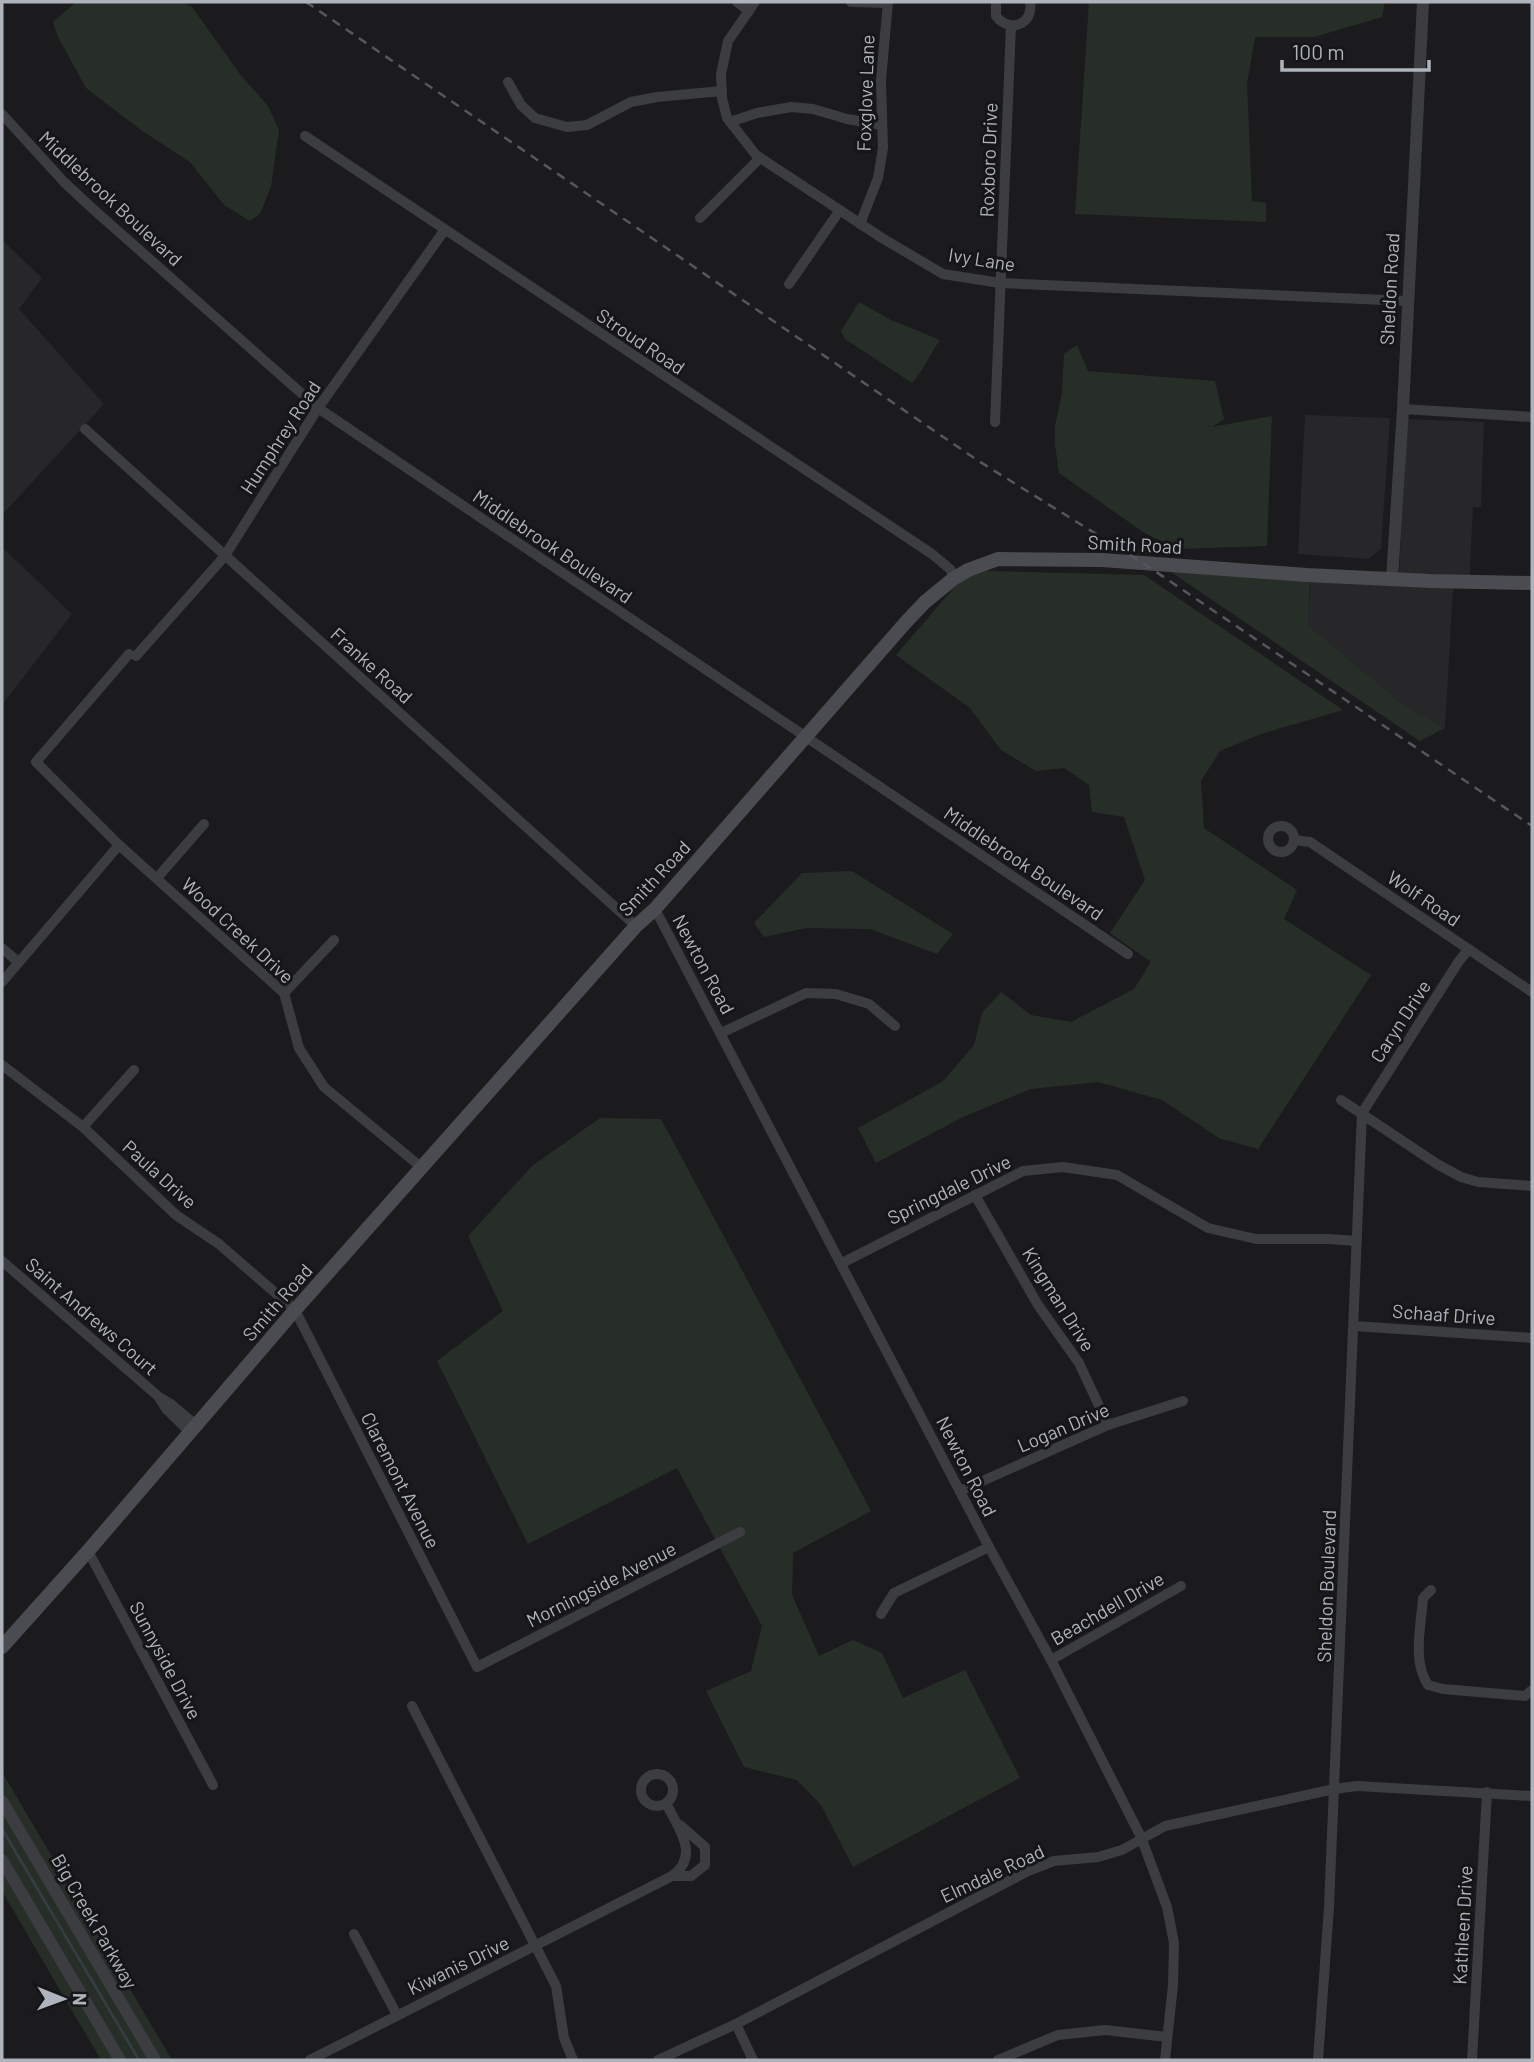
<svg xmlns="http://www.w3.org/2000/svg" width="1534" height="2062" font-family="Barlow,sans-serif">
	<rect width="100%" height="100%" fill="#1b1b1d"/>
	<!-- built -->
	<g fill="#27272a">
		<polygon points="2,240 42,278 19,309 104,404 2,515"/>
		<polygon points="1305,415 1390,418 1381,549 1368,559 1298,554"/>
		<polygon points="1407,419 1484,422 1481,507 1473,507 1469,587 1453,588 1445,728 1405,706 1308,625 1311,572 1399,574"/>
		<polygon points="2,547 72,614 2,705"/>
	</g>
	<!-- green -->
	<g fill="#272e28">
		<polygon points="76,2 182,2 192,7 240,74 268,106 279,130 271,187 260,214 250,221 224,205 190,162 141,130 86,88 57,35 53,22"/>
		<polygon points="1089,2 1385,2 1382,17 1314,37 1255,37 1247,84 1252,201 1266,203 1266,222 1075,214"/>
		<path d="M859 302 889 319 940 340C930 354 923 371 912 383L845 339 841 331Z"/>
		<polygon points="1077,345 1088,371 1215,381 1224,419 1212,427 1272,416 1267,546 1177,549 1143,532 1059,473 1055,444 1055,426 1062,393 1064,354"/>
		<polygon points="987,571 1144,575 1343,710 1261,734 1220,751 1201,781 1204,828 1297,890 1284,919 1371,975 1258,1149 1219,1138 1162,1100 1098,1082 1031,1089 963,1117 876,1163 858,1128 942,1082 974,1045 982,1013 1001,992 1031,1015 1071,1022 1134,989 1151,962 1110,933 1145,880 1124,817 1092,812 1089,785 1064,768 1036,771 1001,750 970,708 896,655 964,576"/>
		<polygon points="1171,572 1310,580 1308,625 1405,706 1445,728 1420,741"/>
		<polygon points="852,871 953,934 937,954 870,929 807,928 764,937 754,923 802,873"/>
		<polygon points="600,1118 661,1119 871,1511 793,1553 792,1595 819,1656 853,1640 882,1653 903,1698 965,1670 1020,1778 853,1867 821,1805 797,1780 744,1767 706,1691 751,1671 762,1626 677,1468 528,1544 437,1361 503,1311 468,1236 532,1166"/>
		<polygon points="2,1772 172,2060 101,2060 2,1891"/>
	</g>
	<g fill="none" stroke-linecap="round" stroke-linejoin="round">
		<!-- stream -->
		<polyline stroke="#363e44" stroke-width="2.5" points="2,1829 139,2060"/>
		<!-- minor -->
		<g stroke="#3c3d41" stroke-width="10">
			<polyline points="737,2 749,11"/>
			<polyline points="755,2 728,41 721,74 722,98 727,118 756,155 882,238 943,274 1000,283 1408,301"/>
			<polyline points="851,2 887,3"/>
			<path d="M996 2V16C1010 34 1034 24 1030 2"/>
			<polyline points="508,82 521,105 535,118 567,127 587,125 631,102 657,97 722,91"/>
			<polyline points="2,114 64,182 93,209 318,408 1128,954"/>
			<polyline points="730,122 757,113 791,107 813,109 847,119 882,125"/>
			<polyline points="305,136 932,554 950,569 955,578"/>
			<polyline points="700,218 760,158"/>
			<polyline points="860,224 878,178 883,148 881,80 888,2"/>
			<polyline points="789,284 840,210"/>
			<polyline points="1403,409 1532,417"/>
			<polyline points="995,422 1011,26"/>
			<polyline points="85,429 636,926"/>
			<polyline points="129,654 36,762 119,845 284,993 299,1048 324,1087 421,1167"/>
			<polyline points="136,656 224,557 318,408 444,231"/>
			<circle cx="1281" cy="839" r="13"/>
			<polyline points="1294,840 1310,842 1532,992"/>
			<polyline points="157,878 204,824"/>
			<polyline points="655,909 989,1547 1051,1660 1141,1837 1167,1907 1174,1943 1173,1985 1165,2060"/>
			<polyline points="2,948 17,961"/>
			<polyline points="2,982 119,845"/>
			<polyline points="284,993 334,940"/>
			<polyline points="721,1033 806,993 836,994 869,1004 895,1026"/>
			<polyline points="2,1065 83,1127 176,1215 219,1244 295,1310 477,1667 740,1532"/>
			<polyline points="1341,1100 1437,1164 1461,1177 1478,1182 1532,1186"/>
			<polyline points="83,1127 134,1070"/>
			<polyline points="975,1195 1038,1305 1079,1363 1108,1425"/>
			<polyline points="2,1261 159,1397 171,1404 196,1425"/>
			<polyline points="842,1263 1023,1171 1063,1167 1117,1175 1208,1228 1256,1239 1329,1239 1356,1241"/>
			<polyline points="1354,1326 1532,1338"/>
			<polyline points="160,1399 167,1410 190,1432"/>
			<polyline points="960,1491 1108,1425 1183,1401"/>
			<polyline points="88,1551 213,1785"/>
			<path d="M1431 1590 1423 1598C1421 1626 1412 1661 1428 1685L1443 1689 1525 1696 1532 1690"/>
			<polyline points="881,1614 894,1593 989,1547"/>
			<polyline points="1051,1660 1181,1586"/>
			<polyline points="412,1706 556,1986 564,2038 573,2060"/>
			<circle cx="657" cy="1790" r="16"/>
			<polyline points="672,1876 691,1876 705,1865 705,1847 680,1825"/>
			<polyline points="354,1934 397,2015"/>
			<polyline points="736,2024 753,2060"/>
			<path d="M310 2060 672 1876C701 1855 678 1828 666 1803"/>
			<polyline points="658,2060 736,2024 1028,1871 1054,1861 1098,1857 1122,1850 1165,1826 1334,1789 1357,1786 1532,1796"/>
			<polyline points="998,2060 1058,2035 1105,2030 1167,2037"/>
			<polyline points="1318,2060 1329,1907 1362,1113 1459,961 1469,949"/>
			<polyline points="1472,2060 1487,1792"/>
		</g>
		<!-- tertiary -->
		<g stroke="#3c3d41" stroke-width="12">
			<polyline points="1392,578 1403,409 1423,2"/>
			<polyline points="2,1801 155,2060"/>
			<polyline points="2,1860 120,2060"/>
		</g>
		<!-- secondary -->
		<polyline stroke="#4b4c51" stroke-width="14" points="2,1647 88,1551 295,1310 636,926 655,909 906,622 925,602 953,579 968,570 998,559 1102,560 1307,575 1431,581 1532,583"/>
		<!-- rail -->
		<polyline stroke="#56575c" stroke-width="2.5" stroke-dasharray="9 7" stroke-linecap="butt" points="306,2 977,460 1143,563 1532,826"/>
	</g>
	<g text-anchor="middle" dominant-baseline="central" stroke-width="6" stroke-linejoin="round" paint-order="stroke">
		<!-- street labels -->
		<g font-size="19" fill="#afb3bb" stroke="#161618">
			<text transform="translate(865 93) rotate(-88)">Foxglove Lane</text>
			<text transform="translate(988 160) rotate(-88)">Roxboro Drive</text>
			<text transform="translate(111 198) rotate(43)">Middlebrook Boulevard</text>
			<text transform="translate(982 259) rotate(9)">Ivy Lane</text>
			<text transform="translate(1389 289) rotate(-87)">Sheldon Road</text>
			<text transform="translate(641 341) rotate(34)">Stroud Road</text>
			<text transform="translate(280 437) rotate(-57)">Humphrey Road</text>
			<text transform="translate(1135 544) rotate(3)">Smith Road</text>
			<text transform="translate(553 546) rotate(34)">Middlebrook Boulevard</text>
			<text transform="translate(372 665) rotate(42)">Franke Road</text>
			<text transform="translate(1024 863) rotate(34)">Middlebrook Boulevard</text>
			<text transform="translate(654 878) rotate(-47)">Smith Road</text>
			<text transform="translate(1424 898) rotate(34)">Wolf Road</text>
			<text transform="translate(238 930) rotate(43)">Wood Creek Drive</text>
			<text transform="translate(704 964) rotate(62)">Newton Road</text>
			<text transform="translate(1400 1021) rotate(-57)">Caryn Drive</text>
			<text transform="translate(160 1174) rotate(42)">Paula Drive</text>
			<text transform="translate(949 1189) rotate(-26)">Springdale Drive</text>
			<text transform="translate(1059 1299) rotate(58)">Kingman Drive</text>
			<text transform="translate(277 1302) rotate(-49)">Smith Road</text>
			<text transform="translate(1444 1314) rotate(4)">Schaaf Drive</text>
			<text transform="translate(92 1316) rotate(41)">Saint Andrews Court</text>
			<text transform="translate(1063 1427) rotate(-23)">Logan Drive</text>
			<text transform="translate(967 1466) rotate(63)">Newton Road</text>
			<text transform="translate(401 1480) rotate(63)">Claremont Avenue</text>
			<text transform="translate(601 1584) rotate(-27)">Morningside Avenue</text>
			<text transform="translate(1326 1586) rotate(-88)">Sheldon Boulevard</text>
			<text transform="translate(1107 1608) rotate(-30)">Beachdell Drive</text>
			<text transform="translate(166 1660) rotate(62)">Sunnyside Drive</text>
			<text transform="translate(992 1873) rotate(-25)">Elmdale Road</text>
			<text transform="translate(95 1921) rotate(60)">Big Creek Parkway</text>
			<text transform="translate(1462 1925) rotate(-87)">Kathleen Drive</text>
			<text transform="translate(458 1965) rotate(-26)">Kiwanis Drive</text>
		</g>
	</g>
	<!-- border -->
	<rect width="1534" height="2062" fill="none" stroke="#afb3bb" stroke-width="7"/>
	<!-- north arrow -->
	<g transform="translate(63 1999) rotate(91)" stroke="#161618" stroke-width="5" paint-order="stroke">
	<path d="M0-5L12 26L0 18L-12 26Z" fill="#afb3bb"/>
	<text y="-10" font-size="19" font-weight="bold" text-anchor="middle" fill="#afb3bb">N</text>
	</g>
	<!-- scale -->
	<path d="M1282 60v10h147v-10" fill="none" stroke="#afb3bb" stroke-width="3.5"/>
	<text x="1292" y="60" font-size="21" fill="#afb3bb" stroke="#161618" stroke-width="5" paint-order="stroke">100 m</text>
</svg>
